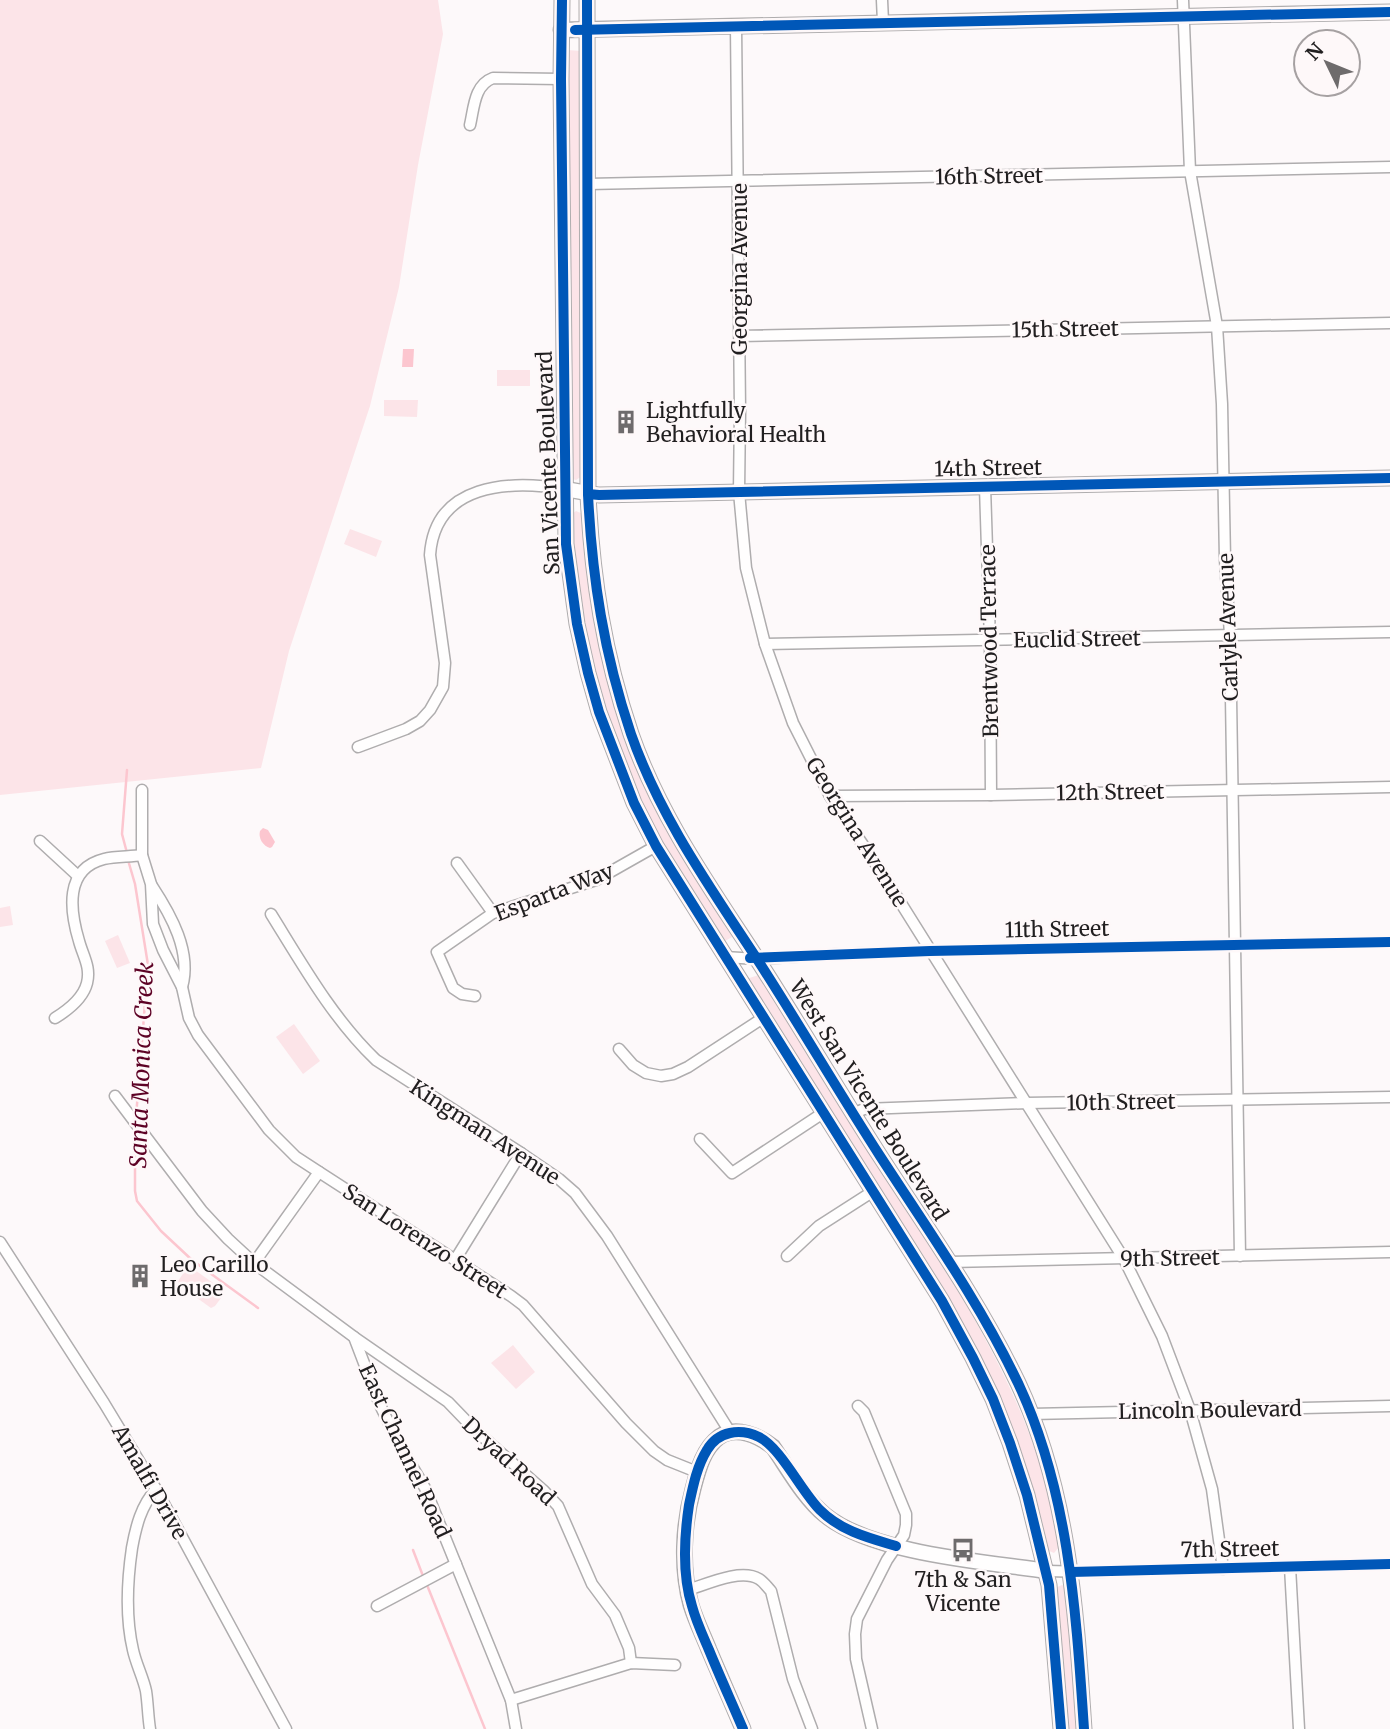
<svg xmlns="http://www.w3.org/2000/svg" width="1390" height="1729" font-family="Merriweather,serif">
	<rect width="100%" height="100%" fill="#fdf9fa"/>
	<!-- green -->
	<g fill="#fce4e8">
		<polygon points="0,0 438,0 443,34 418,165 399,287 370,406 289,651 261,768 0,795"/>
		<polygon points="567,50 581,51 582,476 576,480 572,479"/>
		<rect x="497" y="370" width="33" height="16"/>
		<polygon points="384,400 418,400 417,417 384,416"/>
		<path d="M576 511 583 514 617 707 731 932 732 937 725 941H722C706 917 688 894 674 870 622 777 585 674 574 568 572 551 572 533 571 515Z"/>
		<polygon points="350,529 382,541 376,557 344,544"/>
		<polygon points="10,906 13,925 0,927 0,908"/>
		<polygon points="118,935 130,963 117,968 105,941"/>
		<path d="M759 975C805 1049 852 1122 899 1196 968 1305 1041 1417 1059 1547L1054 1553 1047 1550C1043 1531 1040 1513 1035 1495 1024 1457 1009 1421 994 1385L746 979Z"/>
		<polygon points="294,1024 320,1061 303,1074 276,1037"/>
		<polygon points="187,1268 192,1268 223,1290 224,1294 215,1306 211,1308 179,1285 178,1281"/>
		<polygon points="513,1345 535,1372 516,1389 491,1363"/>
		<polygon points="1062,1585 1066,1587 1079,1729 1065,1729 1055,1588"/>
	</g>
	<!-- water -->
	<g fill="#fcc6cf">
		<polygon points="403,349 414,349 413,367 402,367"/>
		<path d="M263 828 268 830 275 842 272 847 270 848C263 846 258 838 260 831Z"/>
	</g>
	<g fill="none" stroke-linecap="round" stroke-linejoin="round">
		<!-- stream -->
		<g stroke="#fcc6cf" stroke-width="2.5">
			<polyline points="127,853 122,834 127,770"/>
			<polyline points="128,860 135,884 148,965 136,1117"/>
			<polyline points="135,1130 135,1191 137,1201 161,1231 192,1260 258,1308"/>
			<polyline points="413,1550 423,1576"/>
			<polyline points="427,1585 485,1729"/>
		</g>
		<!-- street casing -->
		<g stroke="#afadae" stroke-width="13">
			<g id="street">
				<polyline points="882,0 883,22"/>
				<polyline points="1183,0 1190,171 1217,326 1222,404 1225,559 1230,635 1240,1256"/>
				<polyline points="736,26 740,411 739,492 746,568 765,644 793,723 830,796 882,873 1124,1259 1162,1336 1190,1410 1212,1489 1223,1569"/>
				<path d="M470 125C474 108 474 85 493 78L561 79"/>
				<polyline points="588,184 1390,167"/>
				<polyline points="740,336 1390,323"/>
				<polyline points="985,487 990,641 991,795"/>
				<polyline points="765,644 1390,632"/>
				<path d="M358 747 406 729 420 721 430 710 443 687 445 663 430 555C435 483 509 480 565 489"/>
				<polyline points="142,790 142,855 151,884 153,924 163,950 182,987 189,1018 198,1035 269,1130 296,1157 319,1172 511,1296 523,1305 626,1423 654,1451 667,1460 697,1472"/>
				<polyline points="830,796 991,795 1390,787"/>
				<polyline points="40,841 78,876"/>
				<polyline points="457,863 493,913"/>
				<path d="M152 886C171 915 192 952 182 987"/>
				<path d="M271 914C302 964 333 1019 376 1060L521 1153 559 1179 575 1193 607 1236 730 1432"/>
				<polyline points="725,957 757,959 840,954 930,951 1390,942"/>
				<polyline points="475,996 462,994 453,988 437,952 493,913 596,880 656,846"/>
				<path d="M55 1018C68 1010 83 999 87 983 91 967 83 956 79 941 70 911 64 869 104 859 116 856 130 857 142 855"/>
				<polyline points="619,1049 633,1065 646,1073 661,1076 673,1074 688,1067 763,1018"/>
				<polyline points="115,1096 202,1211 228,1239 254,1263 354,1337 380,1405 399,1444 425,1488 511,1700 516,1729"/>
				<polyline points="853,1114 864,1109 1027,1103 1390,1097"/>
				<polyline points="700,1139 732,1173 823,1113"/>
				<polyline points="0,1242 104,1403 156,1489 286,1729"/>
				<polyline points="787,1256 819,1226 872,1192"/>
				<polyline points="455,1260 521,1153"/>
				<polyline points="950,1262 1390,1252"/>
				<polyline points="254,1263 319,1172"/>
				<polyline points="354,1337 448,1402 475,1430 543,1490 558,1506 592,1584 615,1615 629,1648 631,1663"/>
				<polyline points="858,1406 864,1412 906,1514 906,1525 904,1535 887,1560 857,1619 855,1634 856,1659 872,1729"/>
				<polyline points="1031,1414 1390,1406"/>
				<polyline points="1290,1567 1299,1729"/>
				<polyline points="1047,1571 1088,1572 1390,1564"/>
				<path d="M688 1590C707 1584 741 1568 759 1579 764 1582 767 1587 771 1591L793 1679 812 1729"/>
				<polyline points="377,1606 456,1564"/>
				<polyline points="511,1700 631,1663 675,1665"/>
				<path d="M150 1729C148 1717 148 1704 146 1691 143 1677 136 1664 133 1650 125 1616 127 1582 132 1548 136 1526 141 1506 156 1489"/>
			</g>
		</g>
		<!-- secondary casing -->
		<g stroke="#afadae" stroke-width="17">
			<g id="secondary">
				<polyline points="562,0 561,79 566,544 577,624 588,673 599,712 634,803 656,846 942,1301 973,1358 993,1399 1010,1443 1027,1495 1049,1585 1061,1729"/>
				<path d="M587 0 588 494C592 578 604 654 631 734 660 817 710 887 757 959 799 1024 838 1091 880 1156 928 1230 980 1303 1018 1383 1069 1492 1076 1611 1084 1729"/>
				<polyline points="561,30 1390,12"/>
				<polyline points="565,489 599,495 1390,478"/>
				<path d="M743 1729C732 1703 720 1676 709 1650 703 1635 696 1621 691 1605 681 1569 683 1525 693 1489 698 1470 703 1449 719 1437 736 1425 759 1436 773 1447 789 1470 804 1498 825 1515 873 1554 986 1562 1047 1571"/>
			</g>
		</g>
		<!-- street -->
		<use href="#street" stroke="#fffefe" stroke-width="10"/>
		<!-- secondary -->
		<use href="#secondary" stroke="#fffefe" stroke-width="14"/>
		<!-- cycleway casing -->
		<g stroke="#fef8f9" stroke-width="15">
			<g id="cycleway">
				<polyline points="562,0 561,79 566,544 577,624 588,673 599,712 634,803 656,846 942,1301 973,1358 993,1399 1010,1443 1027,1495 1049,1585 1061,1729"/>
				<path d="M587 0 588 494C592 578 604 654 631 734 660 817 710 887 757 959 799 1024 838 1091 880 1156 928 1230 980 1303 1018 1383 1069 1492 1076 1611 1084 1729"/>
				<polyline points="575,30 1390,12"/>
				<polyline points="588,494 599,495 1390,478"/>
				<polyline points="750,958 930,951 1390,942"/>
				<polyline points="1071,1572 1390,1564"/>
				<path d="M743 1729C732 1703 720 1677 709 1650 703 1636 696 1621 692 1606 682 1574 684 1538 689 1505 693 1486 697 1466 707 1450 718 1431 740 1428 759 1437 781 1448 801 1491 820 1510 841 1531 869 1538 896 1546"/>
			</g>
		</g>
		<!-- cycleway -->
		<use href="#cycleway" stroke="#0057b8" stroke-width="10"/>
	</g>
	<!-- icons -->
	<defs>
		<g id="building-bare" transform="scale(1.89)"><path d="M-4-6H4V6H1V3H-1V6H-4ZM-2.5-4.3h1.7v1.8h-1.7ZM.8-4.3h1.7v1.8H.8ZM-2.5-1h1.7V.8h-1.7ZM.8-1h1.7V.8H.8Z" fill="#6e6b6c" stroke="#fef8f9" stroke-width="2.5" paint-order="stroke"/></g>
		<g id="bus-bare" transform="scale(1.89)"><path d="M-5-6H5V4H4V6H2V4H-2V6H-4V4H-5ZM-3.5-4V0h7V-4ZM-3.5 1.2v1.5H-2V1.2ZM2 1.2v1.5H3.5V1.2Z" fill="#6e6b6c" stroke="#fef8f9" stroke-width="2.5" paint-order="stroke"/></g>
	</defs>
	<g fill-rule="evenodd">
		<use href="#building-bare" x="626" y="422"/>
		<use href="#building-bare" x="140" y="1276"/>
		<use href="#bus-bare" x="963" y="1550"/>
	</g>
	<g text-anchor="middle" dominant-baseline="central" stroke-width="5" stroke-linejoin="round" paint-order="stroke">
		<!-- street labels -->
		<g font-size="21" fill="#211f20" stroke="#fef8f9">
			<text transform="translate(989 176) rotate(-1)">16th Street</text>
			<text transform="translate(739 269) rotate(-90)">Georgina Avenue</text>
			<text transform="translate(1065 329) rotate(-1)">15th Street</text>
			<text transform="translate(548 463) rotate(-92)">San Vicente Boulevard</text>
			<text transform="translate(988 468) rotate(-1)">14th Street</text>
			<text transform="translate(1228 627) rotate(-92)">Carlyle Avenue</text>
			<text transform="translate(1077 639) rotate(-1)">Euclid Street</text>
			<text transform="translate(989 641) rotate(-91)">Brentwood Terrace</text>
			<text transform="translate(1110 792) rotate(-1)">12th Street</text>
			<text transform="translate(857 832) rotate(58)">Georgina Avenue</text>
			<text transform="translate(554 892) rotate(-21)">Esparta Way</text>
			<text transform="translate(1057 929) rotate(-1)">11th Street</text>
			<text transform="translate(869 1100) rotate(58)">West San Vicente Boulevard</text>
			<text transform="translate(1121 1102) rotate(-1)">10th Street</text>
			<text transform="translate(485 1132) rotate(33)">Kingman Avenue</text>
			<text transform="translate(425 1241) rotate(33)">San Lorenzo Street</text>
			<text transform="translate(1170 1258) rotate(-1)">9th Street</text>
			<text transform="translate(1210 1410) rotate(-1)">Lincoln Boulevard</text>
			<text transform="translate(405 1451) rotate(65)">East Channel Road</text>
			<text transform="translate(509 1461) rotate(43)">Dryad Road</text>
			<text transform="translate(150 1482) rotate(60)">Amalfi Drive</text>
			<text transform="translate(1230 1549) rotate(-1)">7th Street</text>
		</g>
		<!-- poi labels -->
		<g font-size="21" fill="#211f20" stroke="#fef8f9" text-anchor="start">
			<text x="646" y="410">Lightfully<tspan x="646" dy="24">Behavioral Health</tspan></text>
			<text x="160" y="1264">Leo Carillo<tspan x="160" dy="24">House</tspan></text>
			<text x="963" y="1579" text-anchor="middle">7th &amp; San<tspan x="963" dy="24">Vicente</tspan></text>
		</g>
		<!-- water labels -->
		<g font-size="23" font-style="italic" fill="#5d0225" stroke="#fef8f9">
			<text transform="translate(141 1065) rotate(-88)">Santa Monica Creek</text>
		</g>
	</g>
	<!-- north arrow -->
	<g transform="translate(1327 63) rotate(313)"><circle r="33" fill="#fef8f9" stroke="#a6a1a2" stroke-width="2"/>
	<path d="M0-5L12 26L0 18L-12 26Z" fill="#6e6b6c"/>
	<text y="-10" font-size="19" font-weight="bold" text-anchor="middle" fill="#211f20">N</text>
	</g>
</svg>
